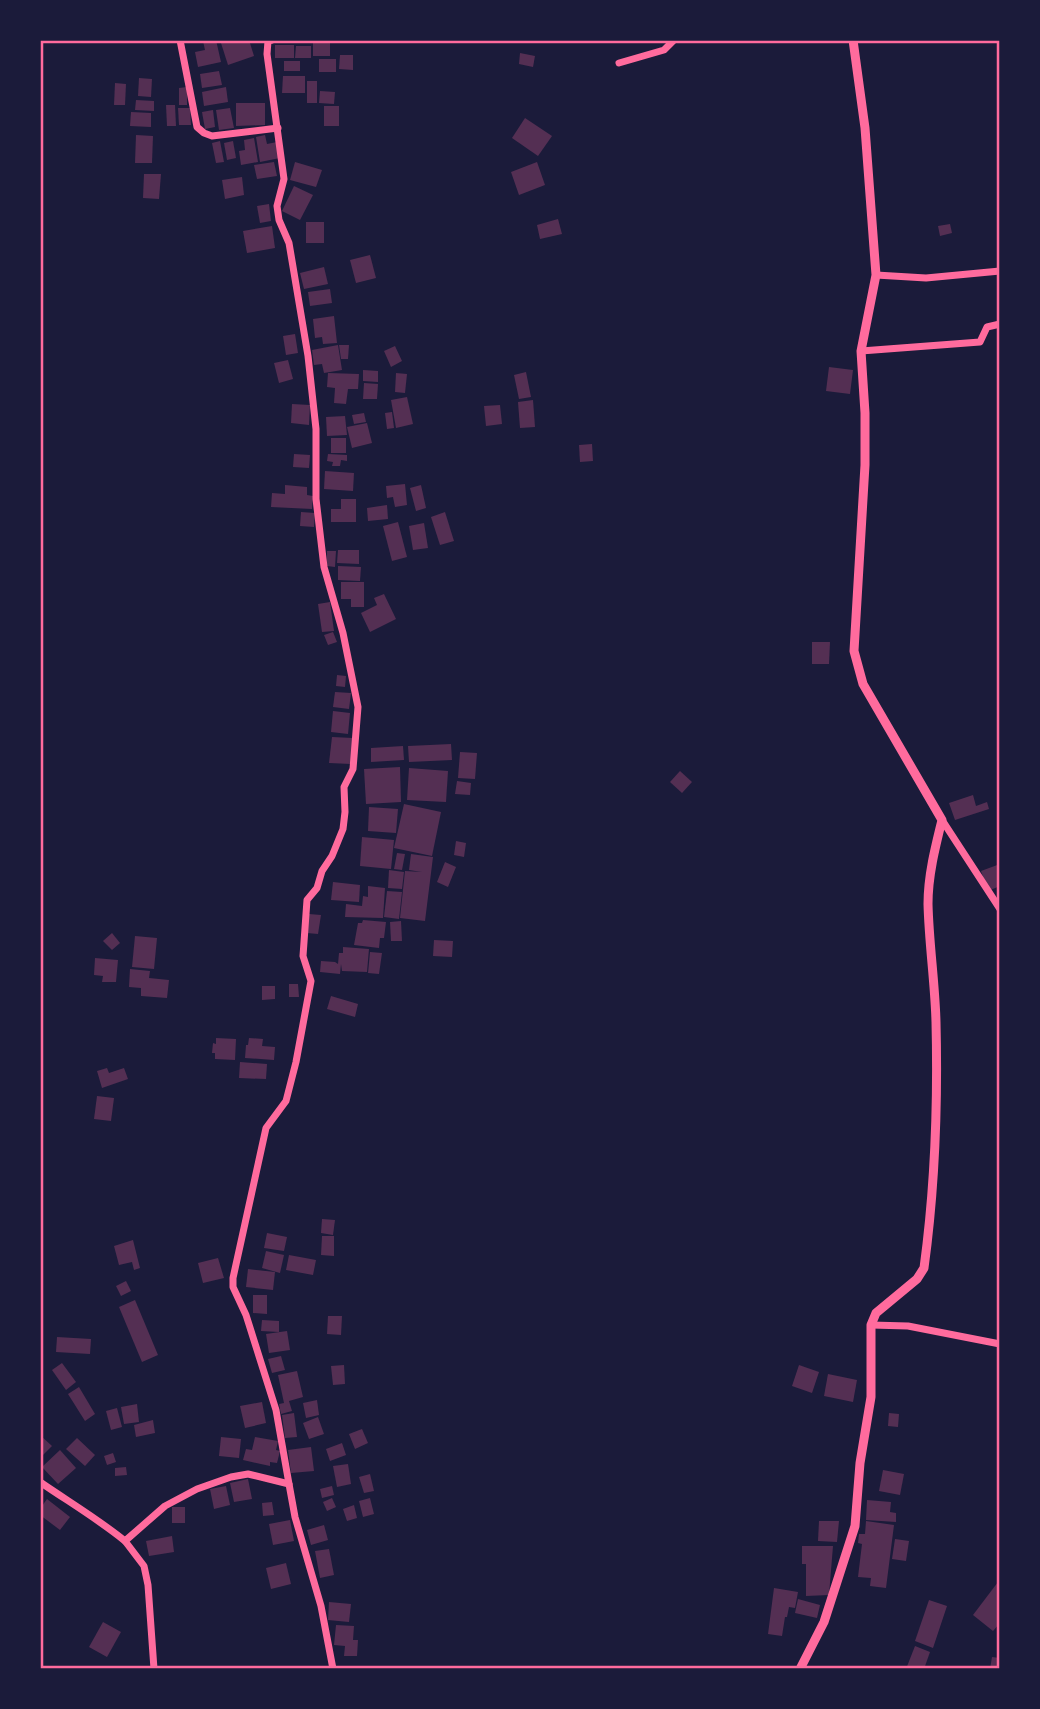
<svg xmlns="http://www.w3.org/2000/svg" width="1040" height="1709" font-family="Poppins,sans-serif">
	<rect width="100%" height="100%" fill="#1b1b3a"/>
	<!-- building -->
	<g fill="#542f53">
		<polygon points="208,40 216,40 221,62 198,67 195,52 205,50 203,41"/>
		<polygon points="229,40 249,40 254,56 228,65 221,43"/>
		<rect x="313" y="42" width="17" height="14"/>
		<rect x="275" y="45" width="19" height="13"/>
		<polygon points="296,46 311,46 311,58 295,58"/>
		<polygon points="520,53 535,56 533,67 519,64"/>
		<polygon points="340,55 353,55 353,70 339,69"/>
		<rect x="319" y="59" width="17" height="13"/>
		<rect x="284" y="61" width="16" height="10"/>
		<polygon points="219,71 222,85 202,88 200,74"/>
		<polygon points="283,76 305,76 305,93 282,93"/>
		<polygon points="139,78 152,79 151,97 138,96"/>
		<rect x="307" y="81" width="10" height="22"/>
		<polygon points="115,83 126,84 125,105 114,105"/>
		<polygon points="187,87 187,105 179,105 179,88"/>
		<polygon points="226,87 228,102 204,106 202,92"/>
		<polygon points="320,91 335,92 334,104 319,103"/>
		<polygon points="136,100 154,101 154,111 135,110"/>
		<polygon points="236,103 265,103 265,125 236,126"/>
		<polygon points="166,105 175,105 176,126 167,126"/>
		<rect x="324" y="106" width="15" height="20"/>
		<polygon points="178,108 190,108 191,125 179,125"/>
		<polygon points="230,108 234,128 219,130 216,110"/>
		<polygon points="213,110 215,127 205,129 202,112"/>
		<polygon points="131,112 151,113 151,127 130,126"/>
		<polygon points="525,118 552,136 538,156 512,138"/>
		<polygon points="136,135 153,136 152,163 135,163"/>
		<polygon points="265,135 267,144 277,142 280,158 260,162 256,137"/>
		<polygon points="254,138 258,162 241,165 239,151 245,150 244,140"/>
		<polygon points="220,141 224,162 216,163 212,143"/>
		<polygon points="233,141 236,158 227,160 224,143"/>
		<polygon points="274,162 277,176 257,179 254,165"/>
		<polygon points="295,162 322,170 316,187 290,180"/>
		<polygon points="537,162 545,185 519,195 511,172"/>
		<polygon points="144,174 161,174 159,199 143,198"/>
		<polygon points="242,177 244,195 225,199 222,180"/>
		<polygon points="294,186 313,195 300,220 282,211"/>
		<polygon points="269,204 271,221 260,223 257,206"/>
		<polygon points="558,219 562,234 540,239 537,225"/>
		<rect x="306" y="222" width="18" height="21"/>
		<polygon points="950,224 952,233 940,236 938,226"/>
		<polygon points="272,226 275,248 247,253 243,231"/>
		<polygon points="370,255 376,278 356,283 350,260"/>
		<polygon points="324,267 328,284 304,289 300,273"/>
		<polygon points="330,289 332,303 310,306 308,292"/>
		<polygon points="334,316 337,343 323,344 322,337 315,338 313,319"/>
		<polygon points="295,334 298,353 286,355 283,336"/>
		<polygon points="338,345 342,370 324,373 322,364 314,365 312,350"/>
		<polygon points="339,345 349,345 348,359 341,359"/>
		<polygon points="395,346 402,361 391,367 384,351"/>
		<polygon points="288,360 293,379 279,383 274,363"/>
		<polygon points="829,367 853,370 850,394 826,391"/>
		<polygon points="363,370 378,371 378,382 363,381"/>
		<polygon points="526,372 531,397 519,399 514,375"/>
		<polygon points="328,373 359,374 358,389 348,389 346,404 334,403 335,388 327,387"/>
		<polygon points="396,373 407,374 405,393 395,392"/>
		<polygon points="364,383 378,384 377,399 363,399"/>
		<polygon points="407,397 413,424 396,428 391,400"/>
		<polygon points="533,400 535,427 520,428 518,402"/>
		<polygon points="292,404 310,405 309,425 291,423"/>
		<polygon points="500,405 502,424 486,426 484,406"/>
		<polygon points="392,412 394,428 387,429 385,413"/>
		<polygon points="364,413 366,422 354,424 352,415"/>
		<polygon points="345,416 347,435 327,436 326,417"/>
		<polygon points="367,423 372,443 352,448 347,427"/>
		<rect x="331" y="438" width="15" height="15"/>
		<polygon points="592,444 593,461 580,462 579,445"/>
		<polygon points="294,454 310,455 309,468 293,467"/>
		<polygon points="328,454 347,455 347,461 341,460 340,466 332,466 333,462 327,461"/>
		<polygon points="325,471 354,473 353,491 324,489"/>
		<polygon points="405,484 407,505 395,507 393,497 387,498 386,486"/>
		<polygon points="285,485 307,487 307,495 313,496 312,509 271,507 272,493 285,494"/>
		<polygon points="421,485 426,508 416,511 410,488"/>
		<polygon points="341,499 356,499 356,522 331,522 331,509 341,509"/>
		<polygon points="387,505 388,519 368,521 367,508"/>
		<polygon points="301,512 315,513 314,527 300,526"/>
		<polygon points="445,512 454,541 440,545 431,517"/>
		<polygon points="398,522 407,557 392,561 383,526"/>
		<polygon points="424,523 428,548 413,550 409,526"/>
		<polygon points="338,550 359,550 359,564 337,563"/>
		<polygon points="327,551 336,551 335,567 327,566"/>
		<polygon points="338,566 361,567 360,581 338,580"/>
		<polygon points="341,582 364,582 364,607 351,607 351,599 341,599"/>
		<polygon points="384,594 396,619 370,632 361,613 377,605 374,598"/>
		<polygon points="330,602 334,631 322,632 318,604"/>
		<polygon points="333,632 337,642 328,645 324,635"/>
		<polygon points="812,642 830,642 829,664 812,664"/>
		<polygon points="337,675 346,676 345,687 336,686"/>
		<polygon points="335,692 351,693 349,709 333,707"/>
		<polygon points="333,711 350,713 348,734 331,732"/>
		<polygon points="332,737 353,738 351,764 329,763"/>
		<polygon points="451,744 452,760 409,762 408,746"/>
		<polygon points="403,746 404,760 371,762 371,748"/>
		<polygon points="460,752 477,753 475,779 458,778"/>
		<polygon points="400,767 401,802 366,804 364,769"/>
		<polygon points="409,768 448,771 446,802 407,800"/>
		<polygon points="680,771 692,782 682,793 670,782"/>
		<polygon points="457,781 471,783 470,795 455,794"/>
		<polygon points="973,795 976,806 987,802 989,809 955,820 949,803"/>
		<polygon points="404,804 441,812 432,856 394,848"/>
		<polygon points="369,807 398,809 396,833 368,831"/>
		<polygon points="362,837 394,840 391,869 360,866"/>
		<polygon points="456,841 466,843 464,857 454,855"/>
		<polygon points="397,853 405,854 402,870 394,869"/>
		<polygon points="411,854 433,857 425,921 400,918 405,871 422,872 409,870"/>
		<polygon points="445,862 456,867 448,887 437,882"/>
		<polygon points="1000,864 1000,886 988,891 981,871"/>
		<polygon points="389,870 404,872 402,889 388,888"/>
		<polygon points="333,882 360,885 359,902 331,900"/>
		<polygon points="368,886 385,888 383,918 345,917 346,904 362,906 363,896 368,897"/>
		<polygon points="387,891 402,892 399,919 384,917"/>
		<polygon points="309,914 321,915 318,934 307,933"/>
		<polygon points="363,920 386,922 384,938 380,938 379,948 354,945 358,923 362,923"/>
		<polygon points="401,921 402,941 391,941 390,922"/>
		<polygon points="112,933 120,943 112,950 103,941"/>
		<polygon points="135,936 157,938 154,969 132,967"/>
		<polygon points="434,940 453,941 452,957 433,956"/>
		<polygon points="343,947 369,949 367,972 342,971 341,964 340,974 320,972 321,961 335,962 338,964 339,953 343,953"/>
		<polygon points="370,952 382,953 379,974 368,973"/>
		<polygon points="95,958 118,960 116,982 102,982 103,976 94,975"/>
		<polygon points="130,969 150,971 149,978 169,980 167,998 141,996 141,988 129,987"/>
		<polygon points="289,984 298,984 299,997 289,997"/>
		<polygon points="262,986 275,986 275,999 262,1000"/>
		<polygon points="331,996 358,1004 355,1017 327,1009"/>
		<polygon points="216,1038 236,1039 235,1060 215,1059 215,1053 212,1053 213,1043 216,1044"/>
		<polygon points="249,1038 263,1039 262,1046 275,1047 274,1060 245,1058 246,1045 248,1045"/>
		<polygon points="240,1062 267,1064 266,1079 239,1078"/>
		<polygon points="107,1068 109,1073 124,1068 128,1079 102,1088 97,1071"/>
		<polygon points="97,1096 114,1098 111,1121 94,1119"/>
		<polygon points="322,1219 335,1220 333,1235 321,1233"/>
		<polygon points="267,1233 287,1237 284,1251 264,1248"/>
		<polygon points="322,1236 334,1236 334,1256 321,1255"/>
		<polygon points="133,1240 140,1268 134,1270 132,1262 119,1265 114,1246"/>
		<polygon points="266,1251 284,1255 280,1273 262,1268"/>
		<polygon points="289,1255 316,1260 313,1275 286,1270"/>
		<polygon points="218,1258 224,1278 203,1283 198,1263"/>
		<polygon points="248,1269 275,1272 273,1290 246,1287"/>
		<polygon points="126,1281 131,1291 121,1296 116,1286"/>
		<polygon points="253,1295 267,1295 267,1314 253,1313"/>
		<polygon points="135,1300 158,1355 142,1362 119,1307"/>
		<polygon points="328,1316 342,1316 341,1335 327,1334"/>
		<polygon points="262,1320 279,1321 279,1332 261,1331"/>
		<polygon points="287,1331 290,1350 269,1353 266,1334"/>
		<polygon points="57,1337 91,1339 90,1354 56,1352"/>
		<polygon points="281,1356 285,1370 272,1373 268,1359"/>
		<polygon points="62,1363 76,1382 66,1390 52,1370"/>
		<polygon points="344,1365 345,1384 333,1385 331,1366"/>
		<polygon points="799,1365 819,1372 812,1393 792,1386"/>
		<polygon points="297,1371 303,1397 289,1401 292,1411 281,1414 279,1404 284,1403 278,1375"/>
		<polygon points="828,1374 857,1380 853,1402 824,1396"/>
		<polygon points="79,1387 95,1414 85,1421 68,1394"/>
		<polygon points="317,1400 319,1415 306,1418 303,1403"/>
		<polygon points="262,1402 266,1423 245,1428 240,1406"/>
		<polygon points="137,1404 139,1422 124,1424 121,1407"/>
		<polygon points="117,1408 122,1427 111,1430 106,1411"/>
		<polygon points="294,1413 297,1437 285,1438 282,1415"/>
		<polygon points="889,1413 899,1414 898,1427 888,1426"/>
		<polygon points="318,1417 324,1434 309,1439 303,1423"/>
		<polygon points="153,1420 155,1433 136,1437 134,1425"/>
		<polygon points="362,1429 368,1443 355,1449 349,1434"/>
		<polygon points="40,1435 52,1446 40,1458"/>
		<polygon points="221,1437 241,1439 239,1458 219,1456"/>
		<polygon points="255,1437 278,1441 276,1450 280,1451 277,1463 270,1462 270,1466 243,1460 246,1449 252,1450"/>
		<polygon points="77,1438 95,1455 85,1466 66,1449"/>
		<polygon points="342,1443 346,1455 330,1461 326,1449"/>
		<polygon points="311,1447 314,1471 291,1473 288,1450"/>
		<polygon points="60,1450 76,1468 58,1484 42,1467"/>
		<polygon points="113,1453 116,1462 107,1465 104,1456"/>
		<polygon points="348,1464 351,1484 337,1487 333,1466"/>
		<polygon points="126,1467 127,1475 115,1476 115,1468"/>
		<polygon points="883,1470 904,1474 900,1495 879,1491"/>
		<polygon points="370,1474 374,1491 364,1493 359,1477"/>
		<polygon points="248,1479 252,1499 234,1502 230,1483"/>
		<polygon points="226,1486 230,1505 214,1509 210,1489"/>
		<polygon points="332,1486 334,1495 322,1498 320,1489"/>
		<polygon points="332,1498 336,1507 327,1511 323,1502"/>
		<polygon points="370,1498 374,1514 363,1517 359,1501"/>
		<polygon points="47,1499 70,1517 60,1530 40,1515 40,1509"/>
		<polygon points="867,1500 891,1502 890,1512 896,1513 896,1522 866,1520"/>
		<polygon points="272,1502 274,1515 263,1516 262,1503"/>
		<polygon points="354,1505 357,1518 347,1521 343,1509"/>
		<rect x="172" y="1507" width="13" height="16"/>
		<polygon points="290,1520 294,1541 273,1545 269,1524"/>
		<polygon points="819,1521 839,1521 837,1542 818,1541"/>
		<polygon points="866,1521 894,1525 886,1588 870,1586 871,1578 858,1577 862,1544 858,1543 859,1534 865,1534"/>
		<polygon points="324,1525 328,1540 311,1545 307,1530"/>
		<polygon points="172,1536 174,1552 149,1556 146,1541"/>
		<polygon points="895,1539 909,1541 906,1561 892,1559"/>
		<polygon points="802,1546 833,1546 829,1595 806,1596 806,1564 802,1564"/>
		<polygon points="329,1549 334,1575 320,1578 315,1551"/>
		<polygon points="286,1563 291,1584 271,1589 266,1568"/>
		<polygon points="998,1582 1000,1623 993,1631 973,1615"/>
		<polygon points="774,1588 798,1592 795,1608 789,1607 787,1617 785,1617 782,1636 768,1634"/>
		<polygon points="798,1599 820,1605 817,1618 795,1613"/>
		<polygon points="929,1600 947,1606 933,1648 915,1641"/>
		<polygon points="329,1602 351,1604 349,1622 328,1620"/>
		<polygon points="103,1622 121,1632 107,1657 89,1647"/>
		<polygon points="336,1625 354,1626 353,1640 358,1640 357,1656 344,1656 345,1646 334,1645"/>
		<polygon points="915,1646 930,1652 924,1669 906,1669"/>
		<polygon points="992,1657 1000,1658 1000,1669 990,1669"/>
	</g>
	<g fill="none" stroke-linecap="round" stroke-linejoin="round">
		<!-- minor -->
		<g stroke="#ff6b9d" stroke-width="7">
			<polyline points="180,40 197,127 204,133 212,136 278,128"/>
			<polyline points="272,40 268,41 267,54 284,179 277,206 279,220 289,243 308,356 316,429 316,499 324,567 343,633 358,707 353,769 344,787 345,812 343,829 332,856 322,871 317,888 307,900 303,956 311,981 296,1062 286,1101 266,1128 233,1278 233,1287 246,1315 276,1410 289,1484"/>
			<polyline points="619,63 664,50 674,40"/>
			<polyline points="876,275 926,278 1000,271"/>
			<polyline points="861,351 980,342 987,327 1000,324"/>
			<polyline points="942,820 1000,909"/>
			<polyline points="871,1325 908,1326 1000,1344"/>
			<path d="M40 1482C69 1502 98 1519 125 1541L165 1506 197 1489 231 1477 248 1474 289 1484 295 1517 321 1606 333 1669"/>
			<polyline points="125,1541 144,1566 148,1585 154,1669"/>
		</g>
		<!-- tertiary -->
		<path stroke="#ff6b9d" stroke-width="9" d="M800 1669 824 1622 855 1526 860 1463 871 1397V1325L876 1313 917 1279 924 1268C935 1187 938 1104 936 1022 935 983 929 944 928 904 928 876 935 848 942 820L863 684 854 651 865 465V413L861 351 876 275 865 128 853 40"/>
	</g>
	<!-- border -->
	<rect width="1040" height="1709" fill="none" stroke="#1b1b3a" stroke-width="84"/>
	<rect x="42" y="42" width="956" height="1625" fill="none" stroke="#ff6b9d" stroke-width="2.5"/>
</svg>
